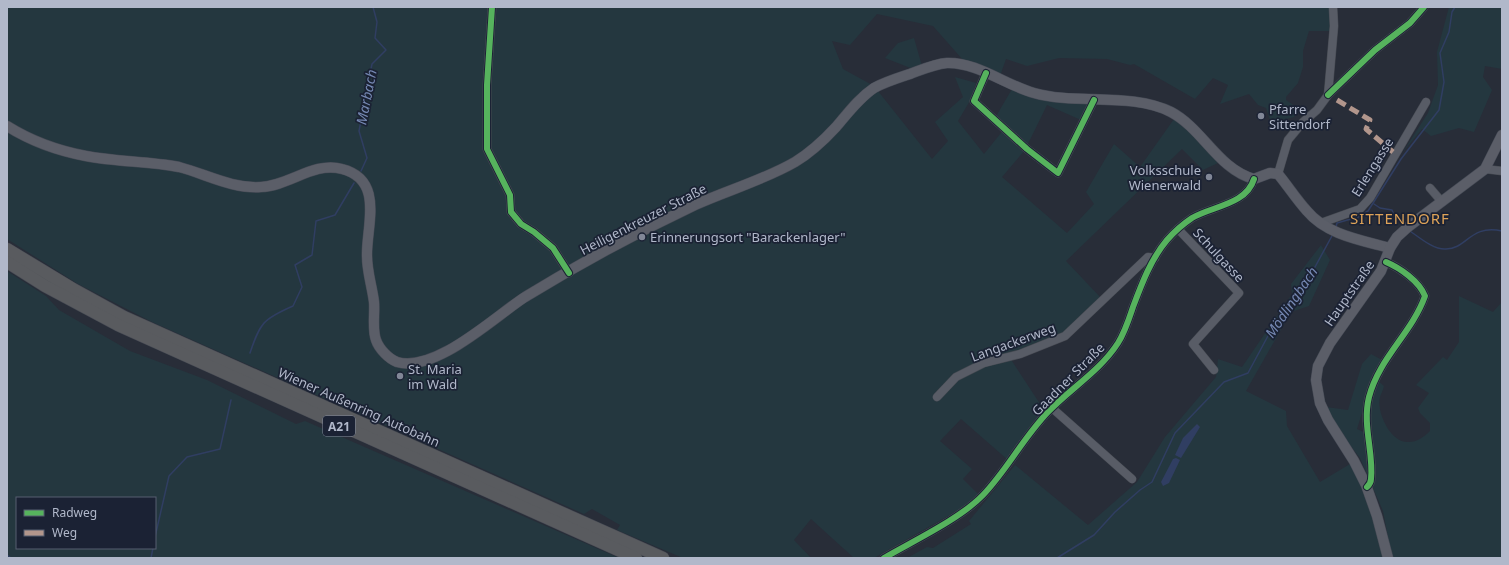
<svg xmlns="http://www.w3.org/2000/svg" width="1509" height="565" font-family="'Noto Sans',sans-serif">
	<rect width="100%" height="100%" fill="#282d38"/>
	<!-- green -->
	<g fill="#24373f" fill-rule="evenodd">
		<polygon points="7,7 1329,7 1331,31 1309,31 1303,51 1303,67 1298,83 1286,97 1286,100 1299,109 1294,117 1271,123 1266,108 1258,105 1249,94 1220,104 1228,85 1213,78 1195,99 1134,64 1130,65 1107,59 1059,58 1027,66 1006,59 1000,76 963,60 933,26 877,14 850,45 832,41 843,69 874,86 932,159 948,141 935,122 963,97 955,77 976,83 971,99 958,121 984,154 1005,128 995,118 1012,89 1086,102 1088,107 1081,120 1047,105 1025,150 1002,177 1067,233 1094,204 1086,192 1114,144 1140,167 1174,119 1185,127 1218,163 1203,170 1182,149 1066,261 1101,298 1065,334 1008,355 1044,410 1008,460 961,419 940,441 972,469 963,479 979,495 962,508 874,558 854,558 811,519 794,540 811,558 683,558 617,530 620,525 592,509 584,514 152,322 78,284 7,239"/>
		<polygon points="1449,7 1502,7 1502,69 1485,66 1483,77 1492,90 1474,132 1459,128 1431,136 1422,129 1403,152 1428,113 1438,85 1437,52"/>
		<polygon points="914,38 922,66 913,69 885,58 898,43"/>
		<polygon points="1321,245 1330,260 1309,306 1291,312 1246,391 1286,411 1287,426 1320,482 1350,464 1365,490 1385,558 907,558 927,547 933,548 971,524 969,521 1015,465 1088,525 1137,482 1165,437 1216,377 1218,359 1242,367 1292,294 1291,284"/>
		<path d="M7 271 46 296 59 310 130 351 207 380 296 424 305 421 619 558H7ZM17 498H155V548H17Z"/>
		<path d="M1459 296 1493 312 1502 302V558H1392L1383 511 1360 458 1335 426 1326 407 1348 410 1362 364 1371 354 1382 360 1372 380 1357 429 1368 434 1369 406 1377 380 1384 386C1383 390 1381 394 1380 397 1376 412 1391 444 1409 442 1417 442 1424 437 1430 431V423L1420 413 1418 408 1429 393 1416 385 1443 357 1447 360 1459 342Z"/>
	</g>
	<!-- water -->
	<g fill="#303e62">
		<polygon points="1197,424 1200,427 1181,458 1175,455 1183,438"/>
		<polygon points="1176,458 1180,460 1169,483 1163,486 1161,482 1173,459"/>
	</g>
	<g fill="none" stroke-linecap="round" stroke-linejoin="round">
		<!-- stream -->
		<g stroke="#303e62" stroke-width="1.5">
			<polyline points="361,171 367,158 359,131 372,64 386,50 375,38 377,22 373,7"/>
			<polyline points="1374,204 1380,208 1392,210 1394,215 1404,222"/>
			<polyline points="1336,227 1337,223 1358,217 1368,211 1401,159 1439,110 1444,82 1440,53 1449,32 1452,12 1455,7"/>
			<path d="M1410 231C1420 238 1434 250 1446 249 1467 249 1470 224 1502 231"/>
			<path d="M250 353C260 323 263 319 293 306L302 287 295 265 312 255 316 221 335 215 354 183"/>
			<polyline points="155,537 169,476 187,457 220,449 231,400"/>
			<polyline points="7,555 11,558"/>
			<polyline points="151,558 153,548"/>
			<polyline points="1057,558 1094,535 1115,512 1140,490 1152,482 1175,433 1224,382 1248,373 1269,334 1303,289 1333,234"/>
		</g>
		<!-- minor casing -->
		<g stroke="#454951" stroke-width="9">
			<g id="minor">
				<polyline points="492,7 487,85 487,149 510,195 511,212 521,224 534,232 553,248 569,273"/>
				<polyline points="986,73 974,101 1027,149 1058,173 1094,100"/>
				<polyline points="1328,95 1375,50 1410,23 1424,7"/>
				<polyline points="1485,169 1502,171"/>
				<polyline points="1278,174 1288,140 1303,122 1317,110 1328,95 1334,26 1333,7"/>
				<polyline points="1430,188 1442,202"/>
				<polyline points="1321,223 1360,209 1370,198 1426,102"/>
				<polyline points="1178,229 1239,293 1193,344 1214,370"/>
				<polyline points="937,397 956,377 984,363 1020,354 1065,336 1148,257 1155,258"/>
				<polyline points="1052,408 1132,479"/>
				<path d="M1367 487C1369 485 1371 483 1371 479 1374 454 1362 425 1369 397 1379 358 1412 333 1425 296 1419 281 1400 268 1386 262"/>
				<path d="M884 558C913 541 960 519 983 495 1007 470 1023 438 1048 412 1071 388 1100 371 1118 343 1125 332 1129 319 1133 307 1142 283 1151 259 1167 240 1174 232 1183 224 1192 218 1212 206 1246 205 1254 179"/>
			</g>
		</g>
		<!-- major casing -->
		<g stroke="#454a55" stroke-width="11">
			<g id="major">
				<path d="M7 126C31 141 59 151 86 156 117 162 148 161 179 167 206 174 232 189 261 187 289 186 314 161 342 169 385 180 366 227 367 256 367 272 372 286 374 302 375 313 372 330 376 340 379 349 389 359 397 362 436 373 494 317 525 297 579 264 638 232 695 205 728 190 764 180 795 162 810 153 824 140 836 127 848 113 859 98 874 88 885 82 898 78 910 74 921 70 934 64 947 63 977 62 1005 85 1034 93 1076 105 1132 92 1171 112 1203 129 1218 169 1254 179L1270 173 1278 174C1288 186 1296 199 1307 211 1327 235 1361 240 1390 248"/>
				<polyline points="1388,558 1377,516 1366,485 1354,461 1328,420 1320,403 1316,380 1318,366 1330,343 1381,271 1390,248 1397,237 1408,227 1485,169 1502,135"/>
			</g>
		</g>
		<!-- highway casing -->
		<g stroke="#454953" stroke-width="13">
			<g id="highway">
				<polyline points="7,249 73,289 124,317 663,558"/>
				<polyline points="7,262 45,286 118,325 636,558"/>
			</g>
		</g>
		<!-- minor -->
		<use href="#minor" stroke="#585c66" stroke-width="8"/>
		<!-- major -->
		<use href="#major" stroke="#5b5e68" stroke-width="10"/>
		<!-- highway -->
		<use href="#highway" stroke="#595b5f" stroke-width="12"/>
		<!-- quiet -->
		<polyline stroke="#b2968c" stroke-width="5" stroke-dasharray="10 5" stroke-linecap="butt" points="1337,100 1370,120 1366,129 1393,152"/>
		<!-- cycleway casing -->
		<g stroke="#1b2234" stroke-width="8">
			<g id="cycleway">
				<polyline points="492,7 487,85 487,149 510,195 511,212 521,224 534,232 553,248 569,273"/>
				<polyline points="986,73 974,101 1027,149 1058,173 1094,100"/>
				<polyline points="1328,95 1375,50 1410,23 1424,7"/>
				<path d="M1367 487C1369 485 1371 483 1371 479 1374 454 1362 425 1369 397 1379 358 1412 333 1425 296 1419 281 1400 268 1386 262"/>
				<path d="M884 558C913 541 960 519 983 495 1007 470 1023 438 1048 412 1071 388 1100 371 1118 343 1125 332 1129 319 1133 307 1142 283 1151 259 1167 240 1174 232 1183 224 1192 218 1212 206 1246 205 1254 179"/>
			</g>
		</g>
		<!-- cycleway -->
		<use href="#cycleway" stroke="#56b35d" stroke-width="6"/>
	</g>
	<!-- markers -->
	<g fill="#818797" stroke="#1b2234" stroke-width="1.5">
		<circle cx="1261" cy="116" r="4"/>
		<circle cx="1209" cy="177" r="4"/>
		<circle cx="642" cy="237" r="4"/>
		<circle cx="400" cy="376" r="4"/>
	</g>
	<g text-anchor="middle" dominant-baseline="central" stroke-width="3.5" stroke-linejoin="round" paint-order="stroke">
		<!-- shield labels -->
		<rect fill="#1b2234" stroke="#848b9d" stroke-width="1" x="323" y="416" width="32" height="20" rx="3"/>
		<g font-size="12" font-weight="bold" fill="#b1b8ca">
			<text x="339" y="426">A21</text>
		</g>
		<!-- poi labels -->
		<g font-size="13" fill="#b1b8ca" stroke="#1b2234" text-anchor="start">
			<text x="1269" y="109">Pfarre<tspan x="1269" dy="15">Sittendorf</tspan></text>
			<text x="1201" y="170" text-anchor="end">Volksschule<tspan x="1201" dy="15">Wienerwald</tspan></text>
			<text x="650" y="237">Erinnerungsort "Barackenlager"</text>
			<text x="408" y="369">St. Maria<tspan x="408" dy="15">im Wald</tspan></text>
		</g>
		<!-- street labels -->
		<g font-size="13" fill="#b1b8ca" stroke="#1b2234">
			<text transform="translate(1372 167) rotate(-58)">Erlengasse</text>
			<text transform="translate(643 219) rotate(-27)">Heiligenkreuzer Straße</text>
			<text transform="translate(1219 255) rotate(47)">Schulgasse</text>
			<text transform="translate(1349 293) rotate(-55)">Hauptstraße</text>
			<text transform="translate(1013 342) rotate(-20)">Langackerweg</text>
			<text transform="translate(1068 379) rotate(-45)">Gaadner Straße</text>
			<text transform="translate(359 407) rotate(24)">Wiener Außenring Autobahn</text>
		</g>
		<!-- water labels -->
		<g font-size="14" font-style="italic" fill="#7689b4" stroke="#1b2234">
			<text transform="translate(366 97) rotate(-79)">Marbach</text>
			<text transform="translate(1291 302) rotate(-56)">Mödlingbach</text>
		</g>
		<!-- quarter labels -->
		<g font-size="15" letter-spacing="1" fill="#dea358" stroke="#1b2234">
			<text x="1400" y="218">SITTENDORF</text>
		</g>
	</g>
	<!-- border -->
	<rect width="1509" height="565" fill="none" stroke="#b1b8ca" stroke-width="16"/>
	<!-- legend -->
	<rect x="16" y="497" width="140" height="52" fill="#1b2234" stroke="#575e70"/>
	<rect x="24" y="510" width="20" height="6" fill="#56b35d" stroke="#575e70"/>
	<text x="52" y="517" font-size="12" fill="#b1b8ca">Radweg</text>
	<rect x="24" y="530" width="20" height="6" fill="#b2968c" stroke="#575e70"/>
	<text x="52" y="537" font-size="12" fill="#b1b8ca">Weg</text>
</svg>
